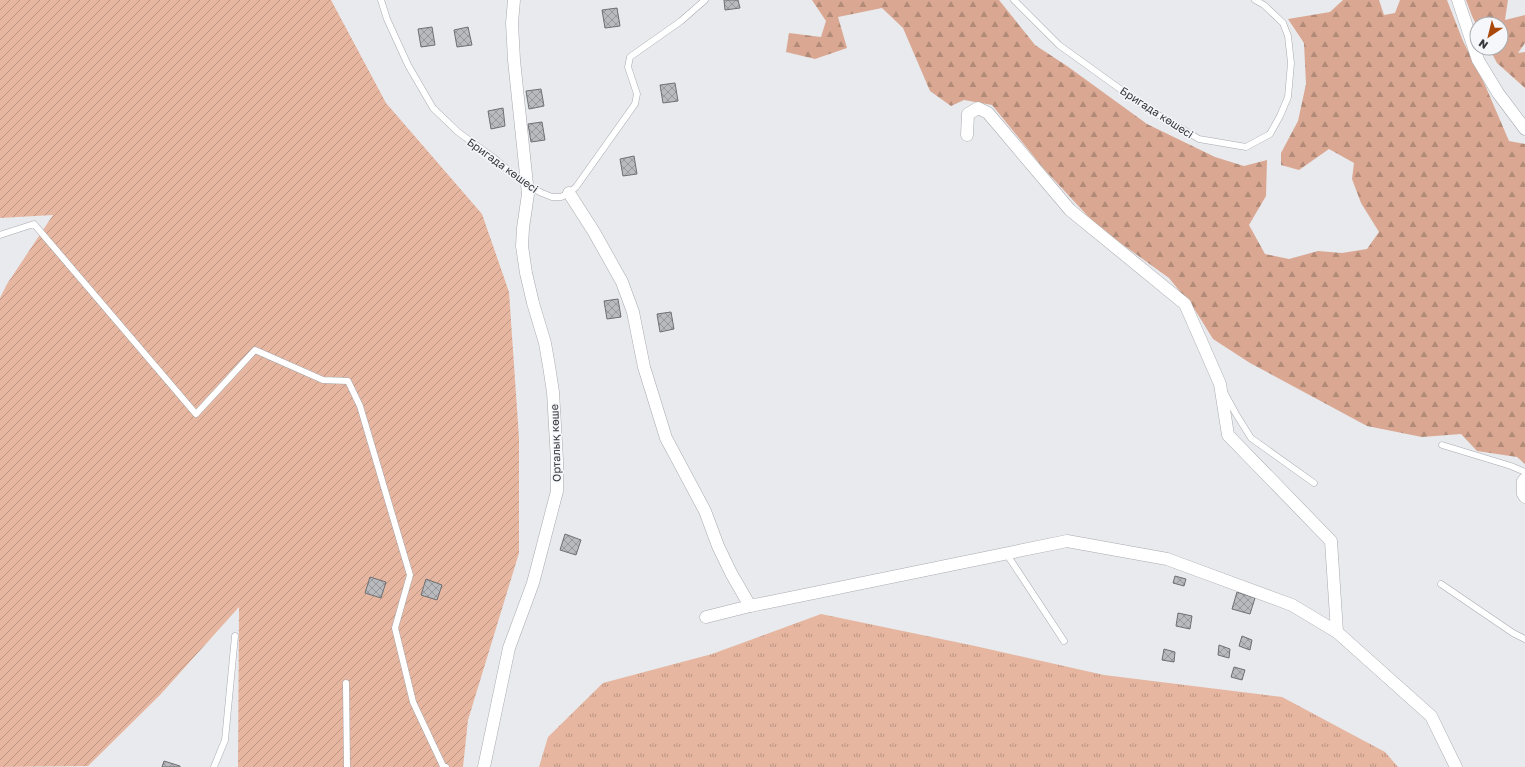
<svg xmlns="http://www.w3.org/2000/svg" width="1525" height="767" font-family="'Golos Text',sans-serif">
	<defs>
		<pattern id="grass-tufts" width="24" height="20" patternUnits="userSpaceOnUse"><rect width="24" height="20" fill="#e6b6a0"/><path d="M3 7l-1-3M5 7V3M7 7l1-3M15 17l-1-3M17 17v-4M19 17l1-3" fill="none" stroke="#bb9583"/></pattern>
		<pattern id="forest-firs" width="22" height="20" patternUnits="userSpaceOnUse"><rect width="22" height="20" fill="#daa892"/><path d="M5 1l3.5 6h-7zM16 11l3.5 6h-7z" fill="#b28a78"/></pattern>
		<pattern id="garden-furrows" width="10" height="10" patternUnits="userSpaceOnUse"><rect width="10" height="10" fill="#e6b6a0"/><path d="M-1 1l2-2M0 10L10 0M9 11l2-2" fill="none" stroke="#bb9583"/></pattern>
		<pattern id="building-cross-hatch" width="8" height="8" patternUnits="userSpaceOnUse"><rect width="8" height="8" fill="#b8babe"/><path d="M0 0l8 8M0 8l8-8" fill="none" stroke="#96989b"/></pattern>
	</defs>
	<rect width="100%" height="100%" fill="#e8eaee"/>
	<!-- grass -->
	<polygon fill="url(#grass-tufts)" points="821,614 975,646 1104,675 1282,697 1385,752 1398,767 539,767 548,737 603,683 712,654"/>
	<!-- forest -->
	<g fill="url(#forest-firs)">
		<polygon points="812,0 999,0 1035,45 1067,66 1147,124 1215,157 1244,166 1267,160 1266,196 1249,225 1265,254 1289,259 1318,251 1342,253 1367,249 1379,232 1361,203 1352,179 1354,163 1329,149 1299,170 1281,165 1281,153 1298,121 1306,84 1304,43 1288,19 1330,12 1343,0 1379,0 1384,15 1395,13 1400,0 1447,0 1463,41 1485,85 1509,141 1525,144 1525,464 1517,457 1477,451 1461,434 1422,437 1367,426 1250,363 1213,339 1195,310 1169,278 1097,226 1044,169 992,105 964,100 951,106 930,91 903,28 882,8 838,17 847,48 815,59 786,52 789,33 821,37 826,21"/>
		<polygon points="1466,0 1508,0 1505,20 1525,15 1525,43 1518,53 1525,52 1525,88 1497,63 1489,48 1501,48 1501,24 1477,24 1477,26 1472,16"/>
	</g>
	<!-- garden -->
	<polygon fill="url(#garden-furrows)" points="0,0 331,0 386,103 482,214 509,292 519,438 519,553 468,720 463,767 238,767 239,607 160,695 88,766 0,767 0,298 7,284 53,215 0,218"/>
	<!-- building -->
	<g fill="url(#building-cross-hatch)" stroke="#6d6f72">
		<polygon points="724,0 738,0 740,8 725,10"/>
		<polygon points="617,8 620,26 605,28 602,10"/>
		<polygon points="432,27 435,45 421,47 418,29"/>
		<polygon points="468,27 472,45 457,47 454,30"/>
		<polygon points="675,83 678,101 663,103 660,85"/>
		<polygon points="541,89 544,106 529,109 526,91"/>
		<polygon points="503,108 505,126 491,129 488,111"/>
		<polygon points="542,122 545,140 531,142 528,124"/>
		<polygon points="634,156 637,174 623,176 620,159"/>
		<polygon points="618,299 621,317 607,319 604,301"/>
		<polygon points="671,312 674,329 660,332 657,314"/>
		<polygon points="565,534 581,540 576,555 560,550"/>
		<polygon points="1175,576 1186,579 1184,586 1173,583"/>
		<polygon points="370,577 386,582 381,598 365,593"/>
		<polygon points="426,579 442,585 437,600 421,595"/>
		<polygon points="1237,592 1255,598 1250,614 1232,609"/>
		<polygon points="1178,613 1192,616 1190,629 1176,626"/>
		<polygon points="1242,636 1252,640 1250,650 1239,646"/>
		<polygon points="1219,645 1230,649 1229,658 1218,655"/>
		<polygon points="1164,649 1175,652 1174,662 1162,660"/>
		<polygon points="1234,667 1245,670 1242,680 1231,677"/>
		<polygon points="164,761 180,766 180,767 162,767"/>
	</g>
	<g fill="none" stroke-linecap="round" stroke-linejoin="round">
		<!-- lane casing -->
		<g stroke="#a8aaae" stroke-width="7">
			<g id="lane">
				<polyline points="381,0 387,19 408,65 433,108 458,132 494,158 526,185 542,193 552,197 561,197 569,193 576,187 635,104 637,94 628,67 630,57 681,21 705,0"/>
				<polyline points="1014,0 1059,45 1145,107 1199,139 1246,147 1270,134 1280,116 1288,97 1291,63 1288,36 1283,23 1264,5 1255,0"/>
				<polyline points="0,235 34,224 196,414 255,350 323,380 348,381 360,406 410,575 395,628 413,702 443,766 446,767"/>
				<polyline points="1225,394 1236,414 1251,438 1314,483"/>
				<polyline points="1442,445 1511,466 1525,472"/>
				<polyline points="1006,553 1064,641"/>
				<polyline points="1441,584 1513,633 1525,639"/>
				<polyline points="346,683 347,767"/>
				<polyline points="214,767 225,740 235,636"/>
			</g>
		</g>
		<!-- street casing -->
		<g stroke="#a8aaae" stroke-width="13">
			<g id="street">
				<polyline points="1458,0 1478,60 1498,93 1525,129"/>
				<polyline points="967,135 968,114 978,108 988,113 1070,210 1185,304 1220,384 1228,435 1331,541 1337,632 1431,716 1456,767"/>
				<polyline points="569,193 594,232 622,282 633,312 644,367 666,438 705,511 718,546 731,573 750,606 706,617"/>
				<polyline points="1525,479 1523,481 1523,494 1525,497"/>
				<polyline points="750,606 1067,541 1167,559 1292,605 1337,632"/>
				<polyline points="484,767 509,648 533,583 557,491 557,460 553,392 549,366 545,343 533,303 526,273 522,246 523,228 528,194 514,60 512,23 514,0"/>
			</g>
		</g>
		<!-- lane -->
		<use href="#lane" stroke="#fff" stroke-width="6"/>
		<!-- street -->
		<use href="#street" stroke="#fff" stroke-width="12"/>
	</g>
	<g text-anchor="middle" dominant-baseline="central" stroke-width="3" stroke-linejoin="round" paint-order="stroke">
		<!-- street labels -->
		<g font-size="11" fill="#353638" stroke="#f5f7fb">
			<text transform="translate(1157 112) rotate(33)">Бригада көшесі</text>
			<text transform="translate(503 165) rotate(36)">Бригада көшесі</text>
			<text transform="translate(555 443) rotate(-92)">Орталық көше</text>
		</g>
	</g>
	<!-- north arrow -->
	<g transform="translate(1489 36) rotate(215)"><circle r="19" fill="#f5f7fb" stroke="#a8aaad"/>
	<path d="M0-3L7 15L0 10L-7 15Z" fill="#aa480a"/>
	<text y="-6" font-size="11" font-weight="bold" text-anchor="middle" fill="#353638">N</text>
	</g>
</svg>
